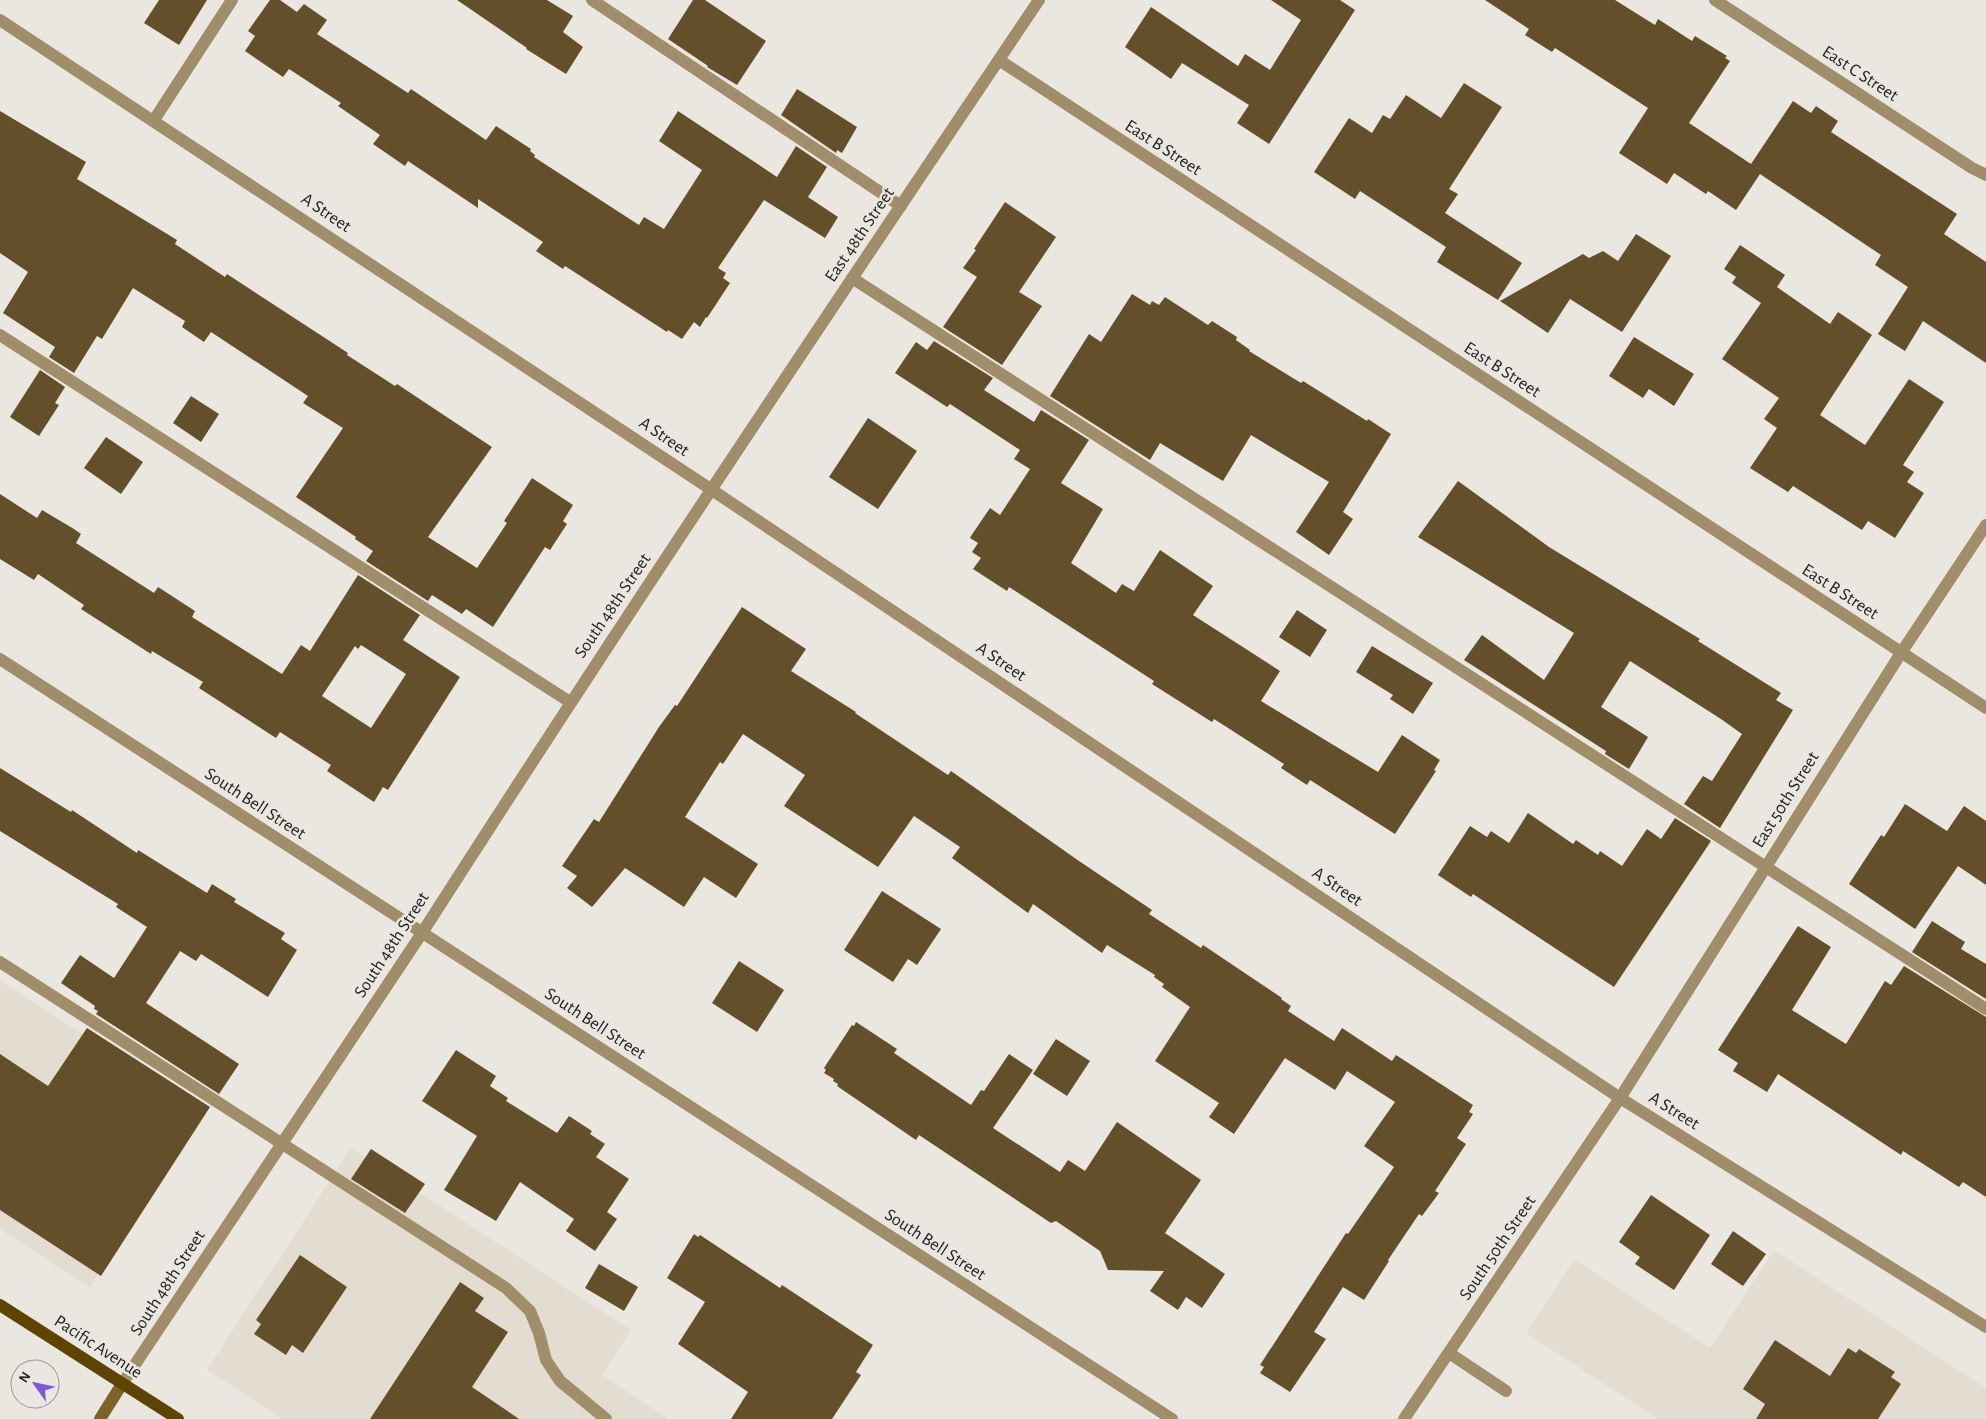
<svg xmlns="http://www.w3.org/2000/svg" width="1986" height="1419" font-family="'Alegreya Sans',sans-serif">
	<rect width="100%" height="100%" fill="#eae7e1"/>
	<!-- built -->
	<g fill="#e3dcd0">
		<polygon points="0,981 203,1111 90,1287 0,1229"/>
		<polygon points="351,1148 631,1330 602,1375 669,1419 283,1419 207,1370"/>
		<polygon points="1774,1250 1986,1388 1986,1419 1658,1419 1526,1333 1574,1259 1710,1348"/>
	</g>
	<!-- building -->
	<g fill="#63502a" fill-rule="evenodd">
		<polygon points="159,0 207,0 179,45 144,23"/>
		<polygon points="270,0 280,0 297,12 304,4 327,20 317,34 408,93 411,89 486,140 496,126 531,149 530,151 535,155 534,157 639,225 644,217 664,229 702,170 659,141 678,111 777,177 796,146 827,167 808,197 838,217 825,238 764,200 718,268 726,273 723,278 730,283 707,318 706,317 700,327 694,322 682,339 668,330 667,332 565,266 563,269 536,251 543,242 478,199 478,208 408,161 405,166 373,144 380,135 338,106 341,103 289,69 283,77 245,51 255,36 248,31"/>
		<polygon points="457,0 547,0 573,16 563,32 583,47 566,74 526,49 527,48"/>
		<polygon points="693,0 705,0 766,41 737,85 707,67 708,66 668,39"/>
		<polygon points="1271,0 1340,0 1355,10 1269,144 1237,123 1249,105 1182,63 1171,79 1125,47 1151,7 1238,66 1245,54 1270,70 1301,20"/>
		<polygon points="1485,0 1615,0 1655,25 1658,19 1692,41 1695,36 1727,56 1725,58 1730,61 1689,123 1751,164 1793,101 1811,113 1816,106 1838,121 1831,132 1957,214 1944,234 1986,262 1986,363 1923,321 1905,351 1878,334 1908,287 1875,265 1881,255 1760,174 1736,210 1708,191 1706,194 1674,173 1667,184 1619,153 1648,108 1555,48 1552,52 1525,35 1529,29"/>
		<polygon points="1464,83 1502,107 1449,189 1458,194 1445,213 1522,263 1498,300 1437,262 1446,247 1360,191 1355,199 1314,172 1349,118 1372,133 1383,115 1390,119 1406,95 1441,118"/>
		<polygon points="797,89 857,127 842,153 837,150 836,153 781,115"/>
		<polygon points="0,111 86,162 77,179 177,240 175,244 225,277 227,274 348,353 347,355 395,386 397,384 492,447 428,537 477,568 507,523 504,521 532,478 573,505 563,521 567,524 550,550 545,547 493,627 466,609 462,614 432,595 428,601 366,561 373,551 355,539 356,537 296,497 343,428 303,403 308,396 211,332 204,342 182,327 185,321 133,288 102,339 97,336 74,373 49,357 55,347 3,313 28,272 0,253"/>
		<polygon points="1005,202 1056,237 1019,292 1042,306 1002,365 943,327 977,277 963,268 976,250 974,249"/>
		<polygon points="1636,234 1671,256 1622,332 1570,299 1548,333 1500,301 1583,254 1589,258 1603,251 1618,261"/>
		<polygon points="1740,245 1785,275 1777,287 1830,324 1838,312 1872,335 1820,415 1865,445 1909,379 1944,402 1903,465 1914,472 1907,482 1924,493 1895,538 1868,521 1862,530 1793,486 1788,492 1750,468 1777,428 1764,419 1779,398 1722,359 1761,303 1732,283 1736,277 1724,269"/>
		<polygon points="1132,294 1150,305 1152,301 1159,305 1165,297 1208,325 1212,321 1237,337 1236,340 1250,350 1249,351 1301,383 1303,381 1367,421 1368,419 1391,434 1343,512 1353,519 1329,555 1296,532 1329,482 1251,435 1223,481 1160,443 1150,460 1050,396 1089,334 1101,342"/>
		<polygon points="1634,337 1694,374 1674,406 1649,389 1643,398 1609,376"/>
		<polygon points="934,341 993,378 984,390 1034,422 1041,410 1089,440 1061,483 1103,509 1071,563 1116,593 1122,584 1134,591 1160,550 1213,586 1193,615 1280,671 1261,701 1378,772 1402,735 1440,760 1434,770 1436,771 1395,834 1310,780 1307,785 1281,768 1284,764 1225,726 1214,719 1212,722 1152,684 1154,681 1009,587 1007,591 973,569 981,558 972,552 978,543 970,538 971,536 990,508 1000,515 1030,469 1014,459 1020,450 950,404 947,407 895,373 916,342 927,350"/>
		<polygon points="40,370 65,387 55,403 59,405 39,436 10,417"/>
		<polygon points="191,396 219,414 201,442 173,423"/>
		<polygon points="868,418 917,451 878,509 829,477"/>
		<polygon points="106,437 143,462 121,494 84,468"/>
		<polygon points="1458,481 1549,547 1700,639 1698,641 1781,693 1776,700 1793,710 1720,828 1684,804 1703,776 1712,781 1742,734 1721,719 1630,661 1601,707 1648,737 1629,769 1605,754 1606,751 1464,660 1482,635 1544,680 1574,633 1418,537"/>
		<path d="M0 494 37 518 42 510 74 529 81 534 76 543 154 593 158 587 195 611 192 617 282 674 301 645 310 651 358 575 420 615 403 640 460 677 388 790 383 787 374 802 327 771 331 765 280 732 276 738 199 688 203 682 152 651 151 654 81 609 84 605 38 574 34 580 0 559ZM361 645 406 674 371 728 322 696 355 646 358 649Z"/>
		<polygon points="742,607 806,649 791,671 856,712 855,713 948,775 951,771 1079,861 1152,910 1149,914 1201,948 1203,945 1282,998 1281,999 1291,1006 1288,1011 1334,1041 1342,1028 1392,1061 1396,1055 1473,1105 1469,1112 1473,1114 1457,1138 1466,1144 1435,1191 1439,1193 1422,1216 1419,1214 1388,1260 1389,1261 1364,1300 1343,1287 1314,1332 1326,1339 1290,1392 1260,1373 1264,1367 1260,1365 1346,1233 1348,1234 1394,1167 1364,1146 1395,1102 1347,1071 1335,1090 1285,1058 1234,1134 1209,1117 1219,1103 1155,1061 1190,1007 1162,987 1164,984 1154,977 1155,975 1107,945 1102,953 1033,904 1028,913 952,858 960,847 914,816 878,867 784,806 805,775 743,734 723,764 720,762 685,817 758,864 736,898 704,877 684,907 625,868 592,907 567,888 577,876 562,866 594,819 599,822 659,727 675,705 677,706"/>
		<polygon points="1297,610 1327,630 1310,657 1279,637"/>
		<polygon points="1372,646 1433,683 1413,714 1390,699 1393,695 1356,672"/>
		<polygon points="0,768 71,812 72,810 137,853 138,850 207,893 212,884 236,899 234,902 285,933 281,939 297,950 268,997 201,954 196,961 180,951 146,1003 239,1064 219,1094 96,1014 98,1011 94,1009 95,1006 61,983 80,955 114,978 147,927 116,907 118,904 0,831"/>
		<polygon points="1905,804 1947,831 1964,806 1986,821 1986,885 1958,866 1915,929 1849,884 1881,835 1884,837"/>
		<polygon points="1528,813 1573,844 1576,840 1598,855 1600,851 1622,866 1647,829 1661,839 1675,818 1711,841 1614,987 1473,894 1471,897 1438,875 1470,826 1487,837 1491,831 1509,843"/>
		<polygon points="882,891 941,929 917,965 908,959 893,982 844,950"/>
		<polygon points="1932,921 1965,942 1961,949 1986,964 1986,999 1912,952"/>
		<polygon points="1798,926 1831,947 1792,1010 1846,1044 1885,981 1891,985 1904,966 1986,1017 1986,1197 1963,1182 1959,1187 1903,1151 1901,1155 1778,1074 1767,1092 1733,1071 1738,1063 1718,1050"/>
		<polygon points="739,961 784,990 757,1032 712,1003"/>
		<polygon points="856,1022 897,1049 894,1053 971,1105 981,1090 984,1091 1009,1054 1033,1070 993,1128 1060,1172 1068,1160 1085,1171 1117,1122 1201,1180 1165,1233 1225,1274 1202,1308 1186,1297 1178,1310 1150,1291 1164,1271 1108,1270 1100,1251 1056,1221 1051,1223 919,1135 916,1140 837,1086 838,1084 833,1081 834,1079 824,1073 826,1070 824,1068 852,1025 854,1026"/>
		<polygon points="87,1028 210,1107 101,1276 0,1210 0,1054 48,1086"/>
		<polygon points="1056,1039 1090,1061 1067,1096 1033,1074"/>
		<polygon points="456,1050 496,1076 490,1086 508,1098 506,1101 557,1133 569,1116 592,1131 590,1134 605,1144 596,1157 629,1179 607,1212 617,1219 595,1251 566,1231 574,1219 520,1182 496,1221 444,1190 477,1136 422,1101"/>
		<polygon points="371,1149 425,1184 405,1213 351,1179"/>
		<polygon points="1651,1195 1710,1235 1674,1290 1635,1264 1640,1257 1619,1242"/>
		<polygon points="1733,1231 1766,1254 1743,1286 1711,1264"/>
		<polygon points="694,1234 698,1237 700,1235 780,1288 782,1285 873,1345 856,1372 861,1375 832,1419 731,1419 748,1392 678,1344 705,1302 667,1278"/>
		<polygon points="300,1255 347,1287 303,1353 292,1345 286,1355 254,1334 261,1324 256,1320"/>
		<polygon points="599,1264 638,1287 624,1311 585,1288"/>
		<polygon points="460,1282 484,1298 475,1311 508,1332 472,1387 519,1419 370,1419"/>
		<polygon points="1775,1340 1830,1376 1848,1348 1856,1353 1859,1349 1895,1372 1891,1377 1901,1384 1878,1419 1756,1419 1765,1404 1743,1389"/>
	</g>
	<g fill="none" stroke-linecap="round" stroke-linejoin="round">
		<!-- service -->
		<g stroke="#a08d6a" stroke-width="12">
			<polyline points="592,0 901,206"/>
			<polyline points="154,120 232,0"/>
			<polyline points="852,278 1986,1009"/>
			<polyline points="0,335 570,702"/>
			<polyline points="0,962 506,1288 530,1311 539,1333 546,1360 560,1381 606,1419"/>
			<polyline points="1449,1353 1506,1391"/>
		</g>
		<!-- minor -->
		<g stroke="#a08d6a" stroke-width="12">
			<polyline points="1715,0 1972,168 1986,175"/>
			<polyline points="0,20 712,490 1620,1098 1986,1327"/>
			<polyline points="999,60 1986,708"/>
			<polyline points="0,659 1172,1419"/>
			<path d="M422 933C623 619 831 309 1039 0"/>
			<polyline points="1404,1419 1620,1098 1901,653 1986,525"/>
		</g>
		<!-- tertiary -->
		<polyline stroke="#a08d6a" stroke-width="12" points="122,1384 422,933"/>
		<!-- secondary -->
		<polyline stroke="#7d6229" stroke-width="12" points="100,1419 122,1384"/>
		<!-- primary -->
		<polyline stroke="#5e4403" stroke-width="12" points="0,1305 178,1419"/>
	</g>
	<g text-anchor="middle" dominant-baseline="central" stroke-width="5" stroke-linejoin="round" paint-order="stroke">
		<!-- street labels -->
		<g font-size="18" fill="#232220" stroke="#eae7e1">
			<text transform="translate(1860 74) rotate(33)">East C Street</text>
			<text transform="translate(1163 148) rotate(33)">East B Street</text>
			<text transform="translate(326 213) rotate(34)">A Street</text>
			<text transform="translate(860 235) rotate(-56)">East 48th Street</text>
			<text transform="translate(1502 370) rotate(33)">East B Street</text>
			<text transform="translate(664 437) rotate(34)">A Street</text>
			<text transform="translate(1840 592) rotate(33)">East B Street</text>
			<text transform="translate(613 606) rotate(-56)">South 48th Street</text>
			<text transform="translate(1001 662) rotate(34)">A Street</text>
			<text transform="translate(1786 800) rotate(-58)">East 50th Street</text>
			<text transform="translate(255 804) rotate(33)">South Bell Street</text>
			<text transform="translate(1337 887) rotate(34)">A Street</text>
			<text transform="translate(392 945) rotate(-57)">South 48th Street</text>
			<text transform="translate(595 1024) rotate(33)">South Bell Street</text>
			<text transform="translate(1674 1111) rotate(32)">A Street</text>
			<text transform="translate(935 1245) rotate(33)">South Bell Street</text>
			<text transform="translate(1498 1248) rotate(-56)">South 50th Street</text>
			<text transform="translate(168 1283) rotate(-57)">South 48th Street</text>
			<text transform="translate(98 1347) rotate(33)">Pacific Avenue</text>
		</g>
	</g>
	<!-- north arrow -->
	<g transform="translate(35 1384) rotate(303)"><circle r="24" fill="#eae7e1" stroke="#9a9894"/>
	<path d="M0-4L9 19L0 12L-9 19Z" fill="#7d59d3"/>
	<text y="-8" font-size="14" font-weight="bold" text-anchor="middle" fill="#232220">N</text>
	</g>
</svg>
